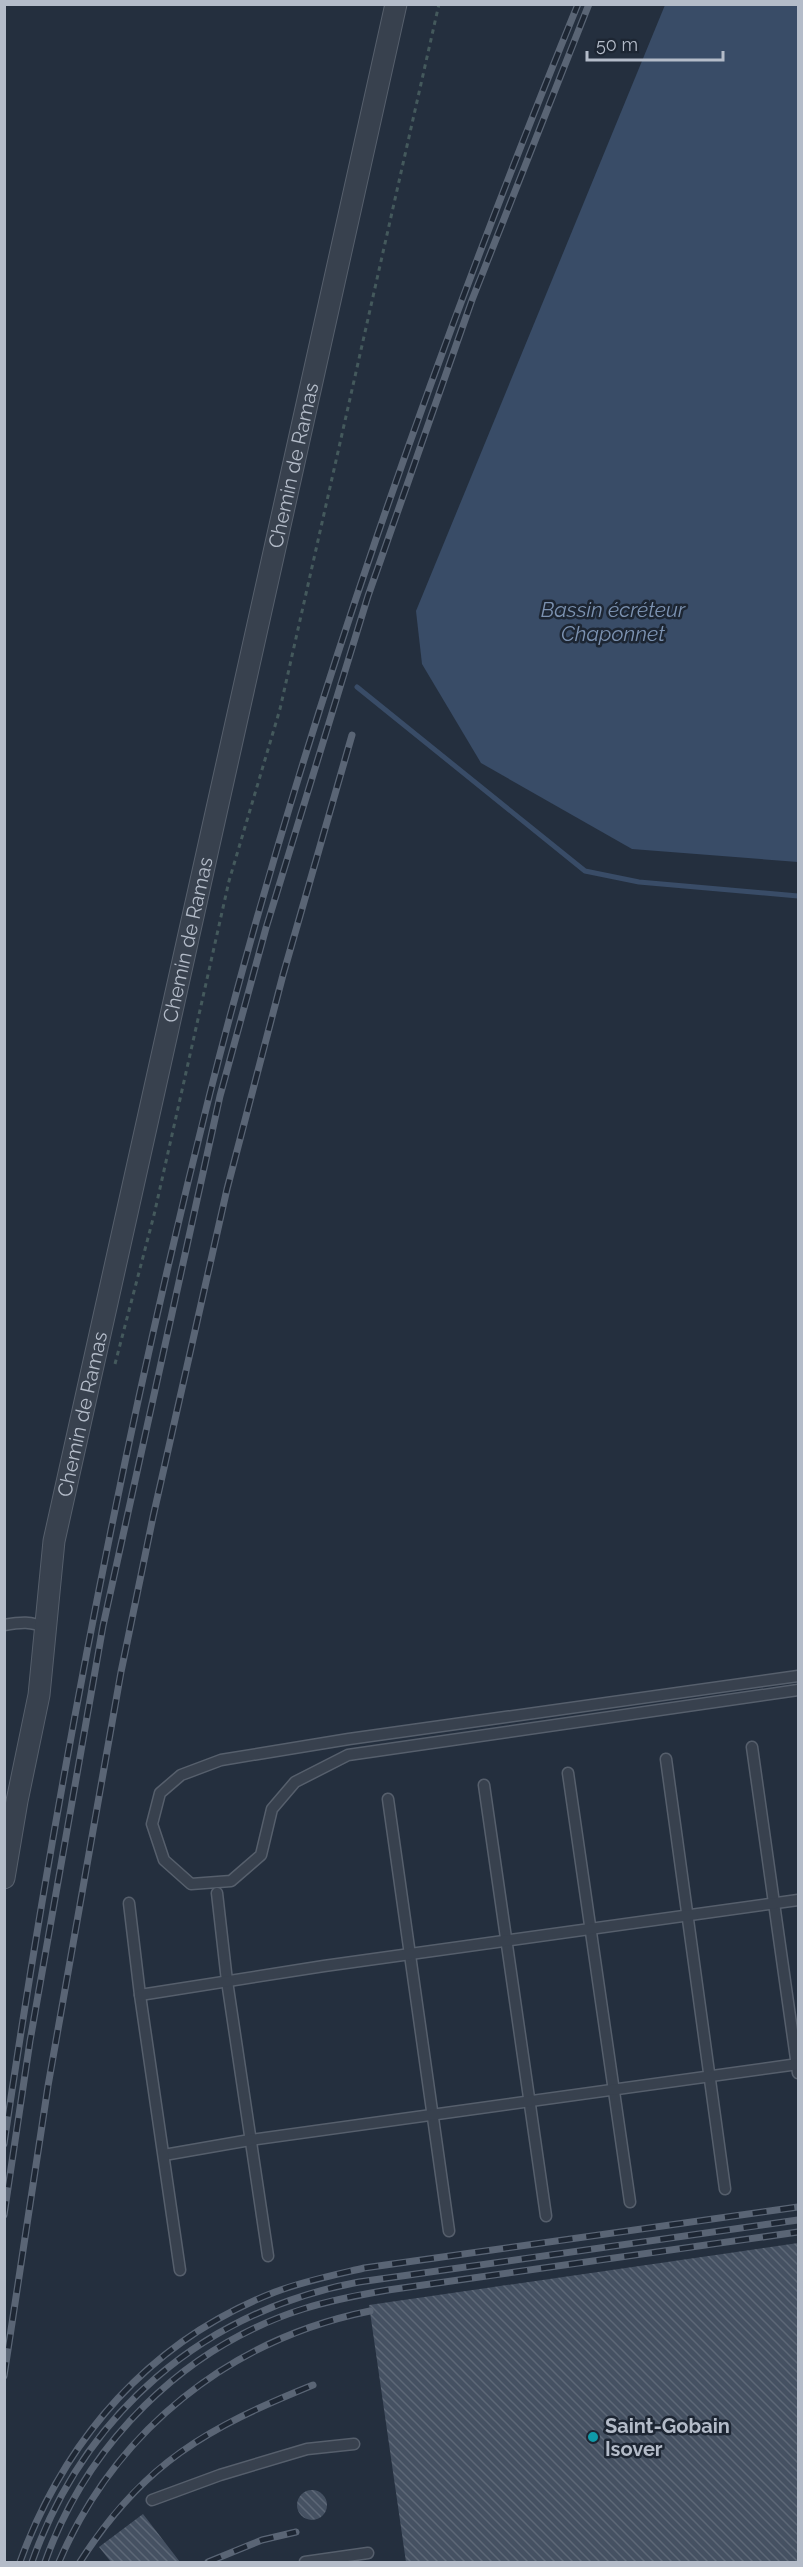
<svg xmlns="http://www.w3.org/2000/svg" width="803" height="2567" font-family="Raleway,sans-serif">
	<defs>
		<pattern id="building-back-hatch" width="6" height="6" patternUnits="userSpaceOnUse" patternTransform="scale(1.5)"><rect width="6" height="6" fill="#455162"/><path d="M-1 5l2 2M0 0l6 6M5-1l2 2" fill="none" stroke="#5d6877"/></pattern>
	</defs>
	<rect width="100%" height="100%" fill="#242f3e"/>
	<!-- water -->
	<polygon fill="#394c67" points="665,5 798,5 798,862 632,849 481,763 422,664 416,611"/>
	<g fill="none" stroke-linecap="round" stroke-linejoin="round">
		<!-- stream -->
		<polyline stroke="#394c67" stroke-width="5" points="357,687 585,871 639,882 798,896"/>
	</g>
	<!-- building -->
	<g fill="url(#building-back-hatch)">
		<polygon points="798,2243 798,2562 406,2562 369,2305"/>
		<circle cx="312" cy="2505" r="15"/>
		<polygon points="143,2514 180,2562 111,2562 99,2547"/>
	</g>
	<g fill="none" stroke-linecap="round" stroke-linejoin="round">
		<!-- service casing -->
		<g stroke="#565f6c" stroke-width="13">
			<g id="service">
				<path d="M4 1625C21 1622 31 1621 46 1628"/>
				<polyline points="798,1676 349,1739 221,1760 181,1775 160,1793 152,1824 164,1860 191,1884 231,1881 261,1855 272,1809 295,1782 348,1755 798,1690"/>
				<polyline points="752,1747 798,2073"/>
				<polyline points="666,1759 725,2189"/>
				<polyline points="568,1773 630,2202"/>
				<polyline points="484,1785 546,2216"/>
				<polyline points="388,1799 449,2231"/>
				<polyline points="217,1893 227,1981 268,2256"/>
				<polyline points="129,1903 140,1995"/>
				<polyline points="164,2155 250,2140 798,2064"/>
				<polyline points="180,2270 140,1995 324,1966 798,1900"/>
				<polyline points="152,2500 220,2475 307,2449 354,2444"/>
				<polyline points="305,2562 368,2553"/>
			</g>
		</g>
		<!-- minor casing -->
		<g stroke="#565f6c" stroke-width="23">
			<g id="minor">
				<path id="s1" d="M4 1878 17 1801 39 1695 54 1541 396 4"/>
			</g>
		</g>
		<!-- path -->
		<polyline stroke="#44595c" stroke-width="3" stroke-dasharray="4.5 4.5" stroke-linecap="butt" points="115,1364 154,1215 229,881 280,709 439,4"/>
		<!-- service -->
		<use href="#service" stroke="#38414e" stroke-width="10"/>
		<!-- minor -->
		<use href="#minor" stroke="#38414e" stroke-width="21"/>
		<!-- rail casing -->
		<g stroke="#5a6575" stroke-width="7">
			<g id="rail">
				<path d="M4 2144C56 1791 123 1439 210 1093 304 722 433 359 578 4"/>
				<polyline points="4,2215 30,2041 103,1626 220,1096 266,928 368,596 472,300 589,4"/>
				<polyline points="4,2376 48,2086 121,1672 153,1517 227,1189 283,975 352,735"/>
				<path d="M20 2562C65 2438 151 2340 275 2292 304 2281 334 2275 364 2268L798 2207"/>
				<path d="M32 2562C85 2413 203 2311 359 2282L798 2220"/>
				<path d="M45 2562C87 2444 183 2347 303 2309 331 2300 359 2295 388 2290L798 2232"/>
				<path d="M59 2562C115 2431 230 2339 370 2311"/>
				<path d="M80 2562C143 2463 207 2428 313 2385"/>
				<polyline points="208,2562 262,2540 296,2532"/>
			</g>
		</g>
		<!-- rail -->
		<use href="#rail" stroke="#1d2633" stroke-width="4.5" stroke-dasharray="14" stroke-linecap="butt"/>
	</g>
	<!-- markers -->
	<circle fill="#0f9aa8" stroke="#1d2633" stroke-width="2" cx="593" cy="2437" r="6"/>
	<g text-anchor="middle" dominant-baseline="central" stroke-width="5" stroke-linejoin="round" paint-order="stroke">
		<!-- street labels -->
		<g font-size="20" fill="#b4bcc9" stroke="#1d2633">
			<text stroke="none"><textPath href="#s1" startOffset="1443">Chemin de Ramas</textPath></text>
			<text stroke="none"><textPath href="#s1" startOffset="957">Chemin de Ramas</textPath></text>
			<text stroke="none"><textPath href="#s1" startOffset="471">Chemin de Ramas</textPath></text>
		</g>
		<!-- poi labels -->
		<g font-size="20" font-weight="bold" fill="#b4bcc9" stroke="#1d2633" text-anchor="start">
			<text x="605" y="2426">Saint-Gobain<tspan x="605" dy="23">Isover</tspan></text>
		</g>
		<!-- water labels -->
		<g font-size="21" font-style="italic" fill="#7c92b1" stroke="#1d2633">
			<text x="613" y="609">Bassin écréteur<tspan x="613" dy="24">Chaponnet</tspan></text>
		</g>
	</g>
	<!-- border -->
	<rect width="803" height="2567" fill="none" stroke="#b4bcc9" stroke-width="12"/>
	<!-- scale -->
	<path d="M587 51v9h136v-9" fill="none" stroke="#b4bcc9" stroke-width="3"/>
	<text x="596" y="51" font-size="18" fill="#b4bcc9" stroke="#1d2633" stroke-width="4.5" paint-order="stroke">50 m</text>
</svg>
